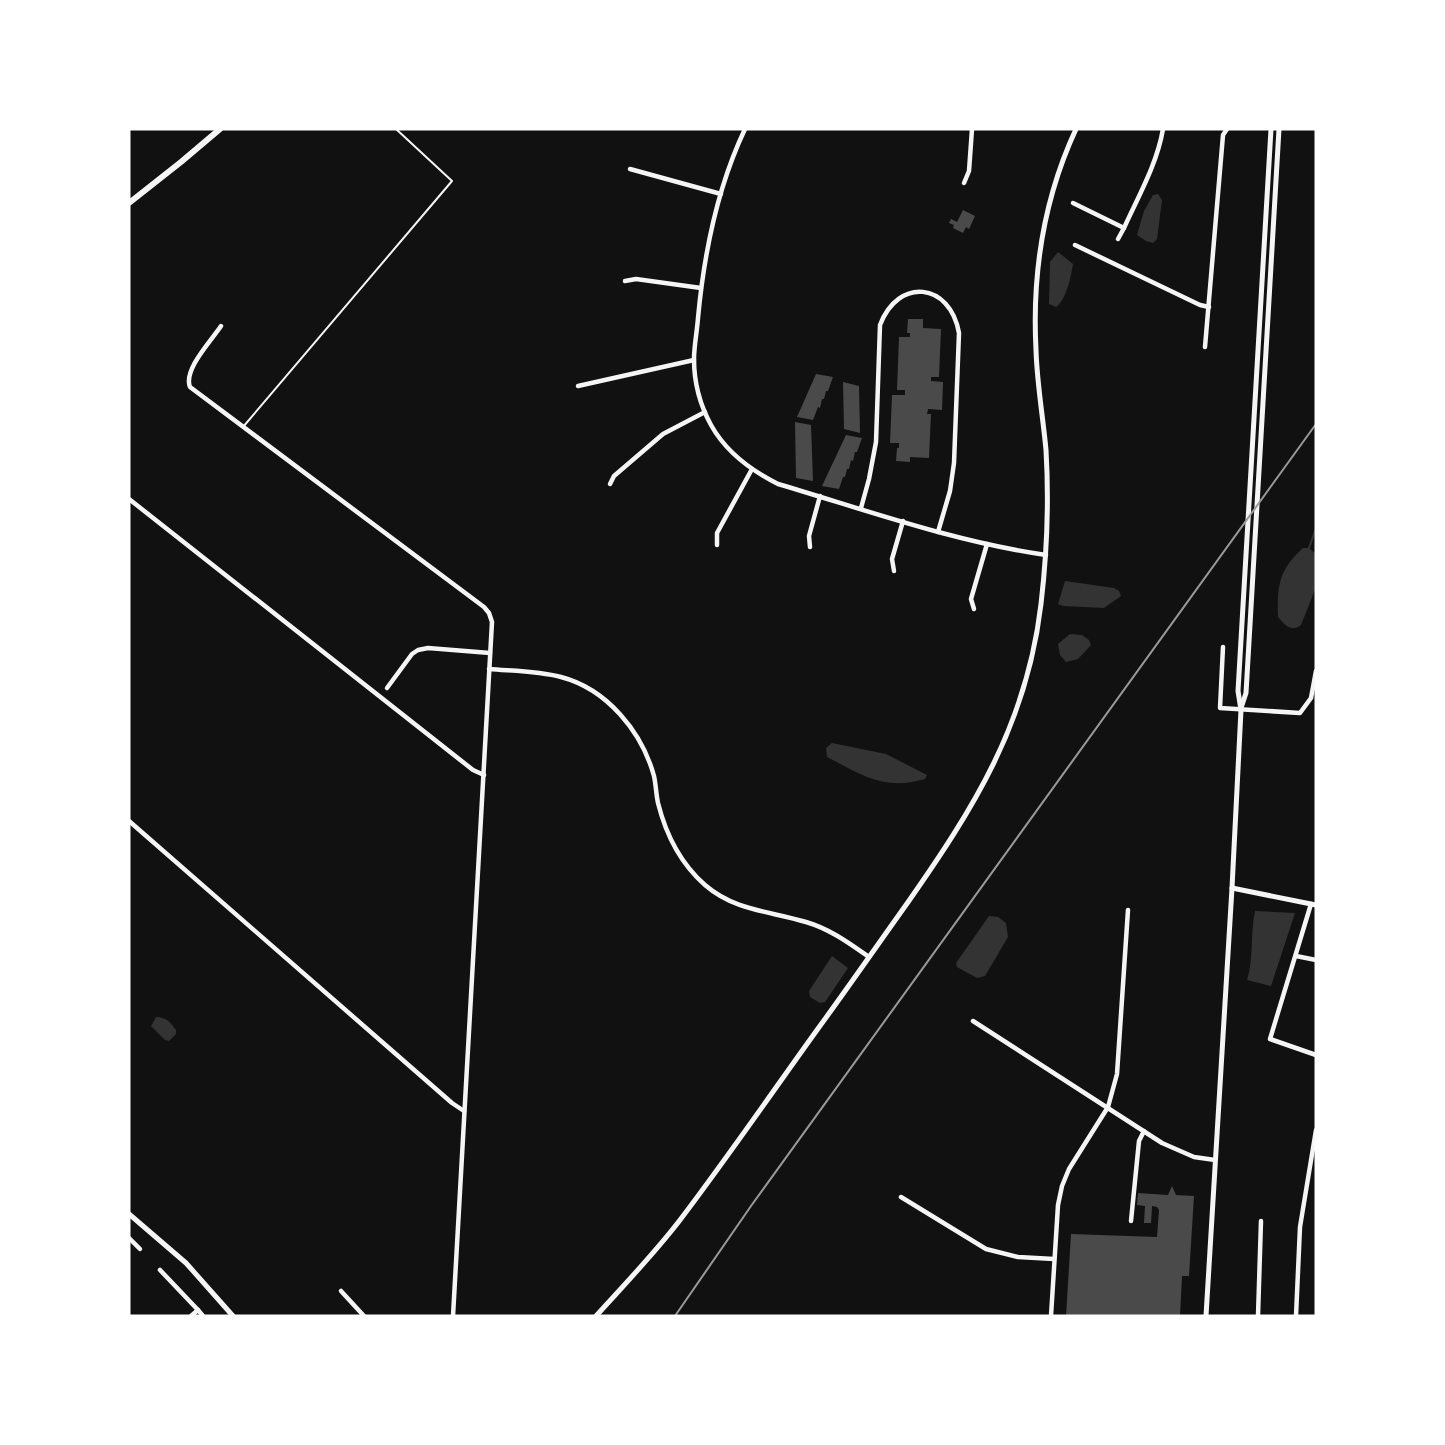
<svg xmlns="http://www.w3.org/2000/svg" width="1445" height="1445" font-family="'Golos Text',sans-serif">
	<rect width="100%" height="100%" fill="#111"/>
	<!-- water -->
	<g fill="#333">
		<polygon points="1158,194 1162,200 1157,239 1153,243 1146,241 1137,235 1144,211 1153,195"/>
		<path d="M1058 252 1073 264C1071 277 1066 300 1056 307L1049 304 1050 262Z"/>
		<path d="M1303 548H1309L1316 554V587L1301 625C1291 633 1285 625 1278 617 1277 585 1279 570 1303 548Z"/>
		<polygon points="1065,581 1114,588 1119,591 1121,596 1104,608 1063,606 1058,604"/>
		<polygon points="1070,634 1082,635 1089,640 1091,645 1078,659 1066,662 1060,655 1058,644"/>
		<path d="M832 743 886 754 927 775 925 779C884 791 862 775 827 757L826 748Z"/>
		<path d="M1255 911 1295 913 1271 986 1247 980C1254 958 1250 934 1255 911Z"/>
		<polygon points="989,916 998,917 1006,923 1008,937 985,976 977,978 957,967 956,963"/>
		<polygon points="832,956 848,968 825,1002 820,1003 810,997 809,991"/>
		<path d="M156 1017C166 1017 170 1022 176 1030V1034L169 1041 165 1040 151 1026Z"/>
	</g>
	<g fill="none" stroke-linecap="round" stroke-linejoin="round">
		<!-- stream -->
		<polyline stroke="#333" stroke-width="2" points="1309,548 1316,528"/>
	</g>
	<!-- building -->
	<g fill="#4a4a4a">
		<polygon points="963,210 975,216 969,229 966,227 963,233 953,228 954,225 949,223 951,219 957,222"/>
		<polygon points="908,319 923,319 923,328 941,329 939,377 931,377 931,381 943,382 942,410 928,409 927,414 931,414 929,458 910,457 910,462 896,461 897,448 899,448 899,443 890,443 892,395 905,395 905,390 897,390 899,337 910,337 910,333 907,333"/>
		<polygon points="816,374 833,377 828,391 826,391 824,399 822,399 820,408 818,407 813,420 797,417"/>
		<polygon points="843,382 859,386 860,433 844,429"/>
		<polygon points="795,422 811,425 813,481 796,478"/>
		<polygon points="846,435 862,438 857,452 855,452 853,461 851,460 849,469 847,469 845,477 843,477 839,489 822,486"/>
		<polygon points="1172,1186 1176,1195 1194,1196 1189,1276 1182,1276 1180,1316 1066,1316 1071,1234 1157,1237 1159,1210 1157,1207 1152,1206 1151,1223 1144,1223 1145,1206 1137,1205 1138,1193 1168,1195"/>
	</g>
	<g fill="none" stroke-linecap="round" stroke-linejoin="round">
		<!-- service -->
		<polyline stroke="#f5f5f5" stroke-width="2" points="243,427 452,181 396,129"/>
		<!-- minor -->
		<g stroke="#f5f5f5" stroke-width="4.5">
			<path d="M745 129C717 188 704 253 698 318 697 332 694 346 694 359 694 381 700 405 711 425 726 452 750 470 778 484 866 510 955 542 1046 555"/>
			<polyline points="630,169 721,194"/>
			<polyline points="964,183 969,171 972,129"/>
			<path d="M1073 203 1124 228C1139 195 1157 164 1163 129"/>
			<polyline points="1118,239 1124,228"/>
			<polyline points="1075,245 1200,305 1209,307"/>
			<polyline points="625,281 636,279 701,288"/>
			<path d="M221 326C211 341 183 370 190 387L484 607 489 613 492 622 453 1316"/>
			<polyline points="1205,347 1223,135 1227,129"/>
			<polyline points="578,386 694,360"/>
			<polyline points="610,484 614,476 663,434 705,412"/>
			<polyline points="129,499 473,770 484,775"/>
			<path d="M861 508 869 479 876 442 880 325C898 277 950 282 959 333L954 463 950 491 938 532"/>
			<polyline points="717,545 717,533 752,469"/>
			<polyline points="810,547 809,536 820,496"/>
			<polyline points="894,571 892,559 903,521"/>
			<polyline points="974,609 971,599 987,544"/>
			<polyline points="1223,647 1220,708 1300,713 1311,698 1316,671"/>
			<path d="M489 669C512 671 538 671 561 677 607 689 642 732 654 776 656 785 656 794 658 803 666 835 680 863 705 885 735 911 770 911 806 922 830 929 849 943 869 957"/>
			<polyline points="387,688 412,654 418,650 428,648 490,653"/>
			<polyline points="129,821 452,1103 464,1111"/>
			<polyline points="1311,904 1270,1039 1316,1055"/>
			<polyline points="1296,956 1316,960"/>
			<polyline points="973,1021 1162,1143 1194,1157 1215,1160"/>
			<polyline points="901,1197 986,1249 1018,1257 1054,1259"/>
			<polyline points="1131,1221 1139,1141 1144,1131"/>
			<polyline points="129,1238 140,1249"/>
			<polyline points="160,1270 198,1310"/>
			<polyline points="341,1291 364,1316"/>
			<polyline points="191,1316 198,1310 203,1316"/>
			<polyline points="1051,1316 1058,1205 1062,1186 1069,1169 1108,1107 1117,1074 1128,910"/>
			<polyline points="1258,1316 1261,1221"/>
			<polyline points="1296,1316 1300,1227 1316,1130"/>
		</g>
		<!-- tertiary -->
		<g stroke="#f5f5f5" stroke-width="5">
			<polyline points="1241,708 1246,693 1279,129"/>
			<polyline points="1232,888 1316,905"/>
			<polyline points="129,1214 186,1263 233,1316"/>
			<path d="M596 1316C624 1285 654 1254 680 1220 727 1158 771 1094 817 1030 847 989 876 947 906 905 974 808 1027 724 1041 604 1047 553 1049 501 1046 450 1043 417 1037 384 1036 350 1032 274 1044 198 1076 129"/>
			<polyline points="1206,1316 1232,888 1241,710 1238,691 1271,129"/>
		</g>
		<!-- secondary -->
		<polyline stroke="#f5f5f5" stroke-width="6" points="129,203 181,162 220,129"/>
		<!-- rail -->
		<polyline stroke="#9a9a9a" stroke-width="2" points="675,1316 751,1206 1316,424"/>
	</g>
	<!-- border -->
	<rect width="1445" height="1445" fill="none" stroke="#ffffff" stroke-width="261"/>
</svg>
